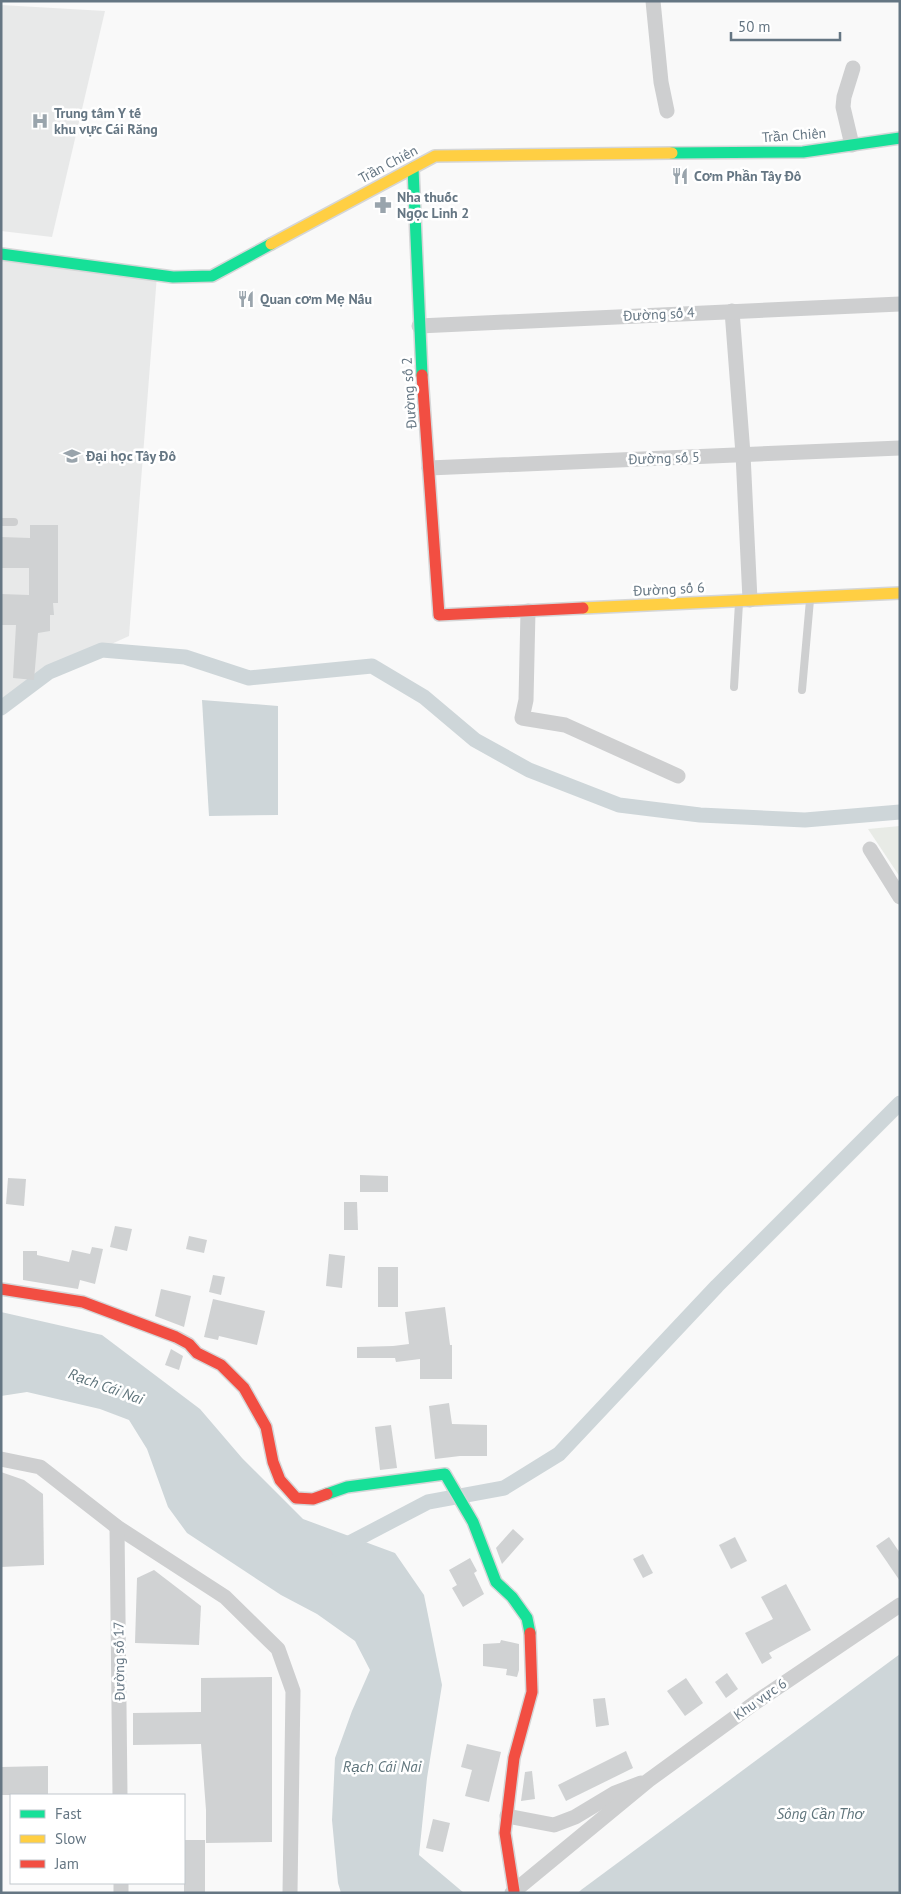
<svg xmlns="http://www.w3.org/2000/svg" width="901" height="1894" font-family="'PT Sans',sans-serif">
	<rect width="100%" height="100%" fill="#f9f9f9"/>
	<!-- built -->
	<g fill="#e8e9e9">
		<polygon points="1,5 105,11 52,237 1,231"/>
		<polygon points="1,254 157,275 129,636 28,682 1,700"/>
	</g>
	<!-- green -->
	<polygon fill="#e8ebe6" points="900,826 900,877 868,829"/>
	<!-- water -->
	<g fill="#ced6d9">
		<polygon points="202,700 278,706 278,815 209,816"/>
		<polygon points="1,1312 102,1335 200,1409 242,1458 303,1519 395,1553 424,1595 442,1685 427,1778 419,1855 464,1893 341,1893 338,1883 332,1820 335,1758 352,1711 370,1670 355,1641 317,1614 281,1595 187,1533 168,1507 147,1449 129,1420 100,1409 27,1392 1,1396"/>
		<polygon points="900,1654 900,1893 578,1893 581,1890"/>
	</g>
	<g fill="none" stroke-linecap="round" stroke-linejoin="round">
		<!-- canal -->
		<g stroke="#ced6d9" stroke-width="15">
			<polyline points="1,708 49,672 102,650 185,657 249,678 372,666 424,697 475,740 529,770 619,805 700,815 805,820 900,812"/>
			<polyline points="338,1549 428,1502 504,1488 559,1454 717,1286 900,1103"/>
		</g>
	</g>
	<!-- building -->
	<g fill="#d0d2d3">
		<polygon points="30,525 58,525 58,603 53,603 54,615 50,615 50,631 38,633 34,680 13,678 16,625 1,625 1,594 29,595 29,568 1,568 1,537 30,538"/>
		<polygon points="360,1175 388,1176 388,1192 360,1192"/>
		<polygon points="8,1178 26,1179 24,1206 6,1204"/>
		<polygon points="344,1202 357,1202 358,1230 344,1230"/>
		<polygon points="115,1226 132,1229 127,1251 110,1247"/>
		<polygon points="189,1236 207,1240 204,1253 186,1249"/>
		<polygon points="92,1247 103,1249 95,1284 80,1280 78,1289 23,1280 23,1251 37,1251 37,1255 69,1262 72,1250 90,1254"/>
		<polygon points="329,1254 345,1256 342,1288 326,1286"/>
		<rect x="378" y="1267" width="20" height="40"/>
		<polygon points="213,1275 225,1277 221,1295 209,1292"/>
		<polygon points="161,1289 191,1296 184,1327 155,1316"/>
		<polygon points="213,1299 265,1311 257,1345 219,1336 218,1340 204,1337"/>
		<polygon points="445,1307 450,1345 452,1345 452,1379 420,1379 420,1359 396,1362 395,1358 357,1358 357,1347 393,1346 409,1344 405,1312"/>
		<polygon points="171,1349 183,1356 179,1370 165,1365"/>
		<polygon points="449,1403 452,1424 487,1425 487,1456 460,1456 435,1459 429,1406"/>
		<polygon points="391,1425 397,1468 380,1470 375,1427"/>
		<polygon points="1,1472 24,1480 43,1494 44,1565 1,1567"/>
		<polygon points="513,1529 524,1539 502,1564 496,1548"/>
		<polygon points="735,1537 747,1561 731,1569 719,1545"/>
		<polygon points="889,1537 900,1553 900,1581 876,1546"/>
		<polygon points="643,1554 653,1573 643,1578 633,1559"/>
		<polygon points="470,1558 477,1571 474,1573 484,1594 463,1607 452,1588 457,1585 449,1570"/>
		<polygon points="154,1570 201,1606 199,1645 135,1643 137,1578"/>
		<polygon points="786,1584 811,1630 769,1653 772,1658 762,1664 745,1633 773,1619 761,1597"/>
		<polygon points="501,1640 519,1644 519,1670 517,1677 506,1675 507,1669 483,1666 483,1644 500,1643"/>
		<polygon points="727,1673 738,1689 726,1698 715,1682"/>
		<polygon points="272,1677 272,1842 206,1843 206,1810 201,1744 133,1745 133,1713 201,1712 201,1678"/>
		<polygon points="686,1678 703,1703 685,1716 667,1691"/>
		<polygon points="605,1698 609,1725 596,1727 593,1699"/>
		<polygon points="467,1744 501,1752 489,1802 465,1796 472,1770 461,1767"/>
		<polygon points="626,1751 633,1768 566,1801 558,1785"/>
		<polygon points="48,1766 48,1795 1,1795 1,1767"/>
		<polygon points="532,1771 535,1799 521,1801 525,1772"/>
		<polygon points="433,1819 450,1823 443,1852 426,1848"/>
		<rect x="184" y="1840" width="21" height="53"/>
	</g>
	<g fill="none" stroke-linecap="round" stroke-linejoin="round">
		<!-- fast casing -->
		<g stroke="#d5d6d7" stroke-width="14">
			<g id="fast">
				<polyline points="672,153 803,152 900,138"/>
				<polyline points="413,168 422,375"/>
				<polyline points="1,254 173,277 212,276 271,244"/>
				<polyline points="327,1494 347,1487 445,1474 473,1522 496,1582 512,1597 527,1618 530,1633"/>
			</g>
		</g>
		<!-- slow casing -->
		<g stroke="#d5d6d7" stroke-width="14">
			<g id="slow">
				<polyline points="271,244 435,156 672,153"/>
				<polyline points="583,608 900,593"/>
			</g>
		</g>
		<!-- jam casing -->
		<g stroke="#d5d6d7" stroke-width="14">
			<g id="jam">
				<polyline points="422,375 439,615 583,608"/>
				<polyline points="1,1289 83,1302 176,1337 189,1344 197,1353 221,1365 244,1388 266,1427 273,1462 280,1480 296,1498 313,1499 327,1494"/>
				<polyline points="514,1891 505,1833 514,1758 532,1692 530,1633"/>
			</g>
		</g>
		<!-- lane -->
		<g stroke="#cecfd0" stroke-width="8">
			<polyline points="1,522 14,522"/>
			<polyline points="734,687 739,603"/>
			<polyline points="802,690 810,600"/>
		</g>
		<!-- street -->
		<g stroke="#cecfd0" stroke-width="15">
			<polyline points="653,1 661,82 667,111"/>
			<polyline points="852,145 843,107 844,97 853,68"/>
			<polyline points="732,311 743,454 750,600"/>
			<polyline points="419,326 900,304"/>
			<polyline points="429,468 900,448"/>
			<polyline points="528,611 526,700 522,718 565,725 678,776"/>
			<polyline points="870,849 900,897"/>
			<polyline points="1,1459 40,1467 117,1527 225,1597 278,1649 293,1691 290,1893"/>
			<polyline points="117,1527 120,1795"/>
			<polyline points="507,1816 554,1825 575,1817 615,1793 641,1783"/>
			<polyline points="121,1883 121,1893"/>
			<polyline points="512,1893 649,1780 756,1702 900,1605"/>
		</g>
		<!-- fast -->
		<use href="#fast" stroke="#16e098" stroke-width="11"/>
		<!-- slow -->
		<use href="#slow" stroke="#ffcf43" stroke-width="11"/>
		<!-- jam -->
		<use href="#jam" stroke="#f24e42" stroke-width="11"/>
	</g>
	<!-- icons -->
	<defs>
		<g id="hospital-bare" transform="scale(1.35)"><path d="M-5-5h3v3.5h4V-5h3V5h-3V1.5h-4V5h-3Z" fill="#99a4ac" stroke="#fff" stroke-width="2.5" paint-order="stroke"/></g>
		<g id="restaurant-bare" transform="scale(1.35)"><path d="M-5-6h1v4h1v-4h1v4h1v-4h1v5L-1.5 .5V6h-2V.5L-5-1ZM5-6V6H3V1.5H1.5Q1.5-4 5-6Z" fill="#99a4ac" stroke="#fff" stroke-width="2.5" paint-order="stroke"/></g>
		<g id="pharmacy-bare" transform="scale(1.35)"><path d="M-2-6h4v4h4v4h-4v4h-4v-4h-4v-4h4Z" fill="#99a4ac" stroke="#fff" stroke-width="2.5" paint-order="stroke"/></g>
		<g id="university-bare" transform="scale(1.35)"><path d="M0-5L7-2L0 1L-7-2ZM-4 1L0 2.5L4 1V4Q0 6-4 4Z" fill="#99a4ac" stroke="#fff" stroke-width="2.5" paint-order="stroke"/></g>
	</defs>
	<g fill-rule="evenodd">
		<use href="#hospital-bare" x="40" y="121"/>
		<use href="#restaurant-bare" x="680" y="176"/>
		<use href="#pharmacy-bare" x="383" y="205"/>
		<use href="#restaurant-bare" x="246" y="299"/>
		<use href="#university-bare" x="72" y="456"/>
	</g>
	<g text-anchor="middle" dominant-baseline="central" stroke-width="5" stroke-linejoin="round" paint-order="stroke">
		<!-- poi labels -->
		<g font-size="14" font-weight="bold" fill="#657683" stroke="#fff" text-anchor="start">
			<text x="54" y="113">Trung tâm Y tế<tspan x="54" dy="16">khu vực Cái Răng</tspan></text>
			<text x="694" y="176">Cơm Phần Tây Đô</text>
			<text x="397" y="197">Nha thuốc<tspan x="397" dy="16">Ngọc Linh 2</tspan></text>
			<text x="260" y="299">Quan cơm Mẹ Nấu</text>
			<text x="86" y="456">Đại học Tây Đô</text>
		</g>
		<!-- street labels -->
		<g font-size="14" fill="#657683" stroke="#fff">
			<text transform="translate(794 135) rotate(-4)">Trần Chiên</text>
			<text transform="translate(388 164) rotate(-28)">Trần Chiên</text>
			<text transform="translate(659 314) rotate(-3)">Đường số 4</text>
			<text transform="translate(409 393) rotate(-94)">Đường số 2</text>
			<text transform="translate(664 458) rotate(-2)">Đường số 5</text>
			<text transform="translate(669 589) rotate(-3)">Đường số 6</text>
			<text transform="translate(119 1661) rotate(-91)">Đường số 17</text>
			<text transform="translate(760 1699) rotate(-35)">Khu vực 6</text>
		</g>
		<!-- water labels -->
		<g font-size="15" font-style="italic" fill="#60757c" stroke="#fff">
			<text transform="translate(106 1386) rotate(20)">Rạch Cái Nai</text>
			<text x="382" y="1766">Rạch Cái Nai</text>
			<text x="820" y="1813">Sông Cần Thơ</text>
		</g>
	</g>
	<!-- border -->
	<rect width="901" height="1894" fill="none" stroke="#657683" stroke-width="5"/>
	<!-- legend -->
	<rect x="10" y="1794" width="175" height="90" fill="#ffffff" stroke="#c1c8cd"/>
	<rect x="20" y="1810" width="25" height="8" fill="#16e098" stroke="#c1c8cd"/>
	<text x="55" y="1819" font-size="15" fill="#657683">Fast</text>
	<rect x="20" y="1835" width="25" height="8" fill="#ffcf43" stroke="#c1c8cd"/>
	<text x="55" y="1844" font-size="15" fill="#657683">Slow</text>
	<rect x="20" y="1860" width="25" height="8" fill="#f24e42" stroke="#c1c8cd"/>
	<text x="55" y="1869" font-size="15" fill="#657683">Jam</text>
	<!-- scale -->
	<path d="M731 32v8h109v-8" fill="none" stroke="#657683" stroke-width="2.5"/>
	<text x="738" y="32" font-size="15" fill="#657683" stroke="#ffffff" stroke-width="4" paint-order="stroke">50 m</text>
</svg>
